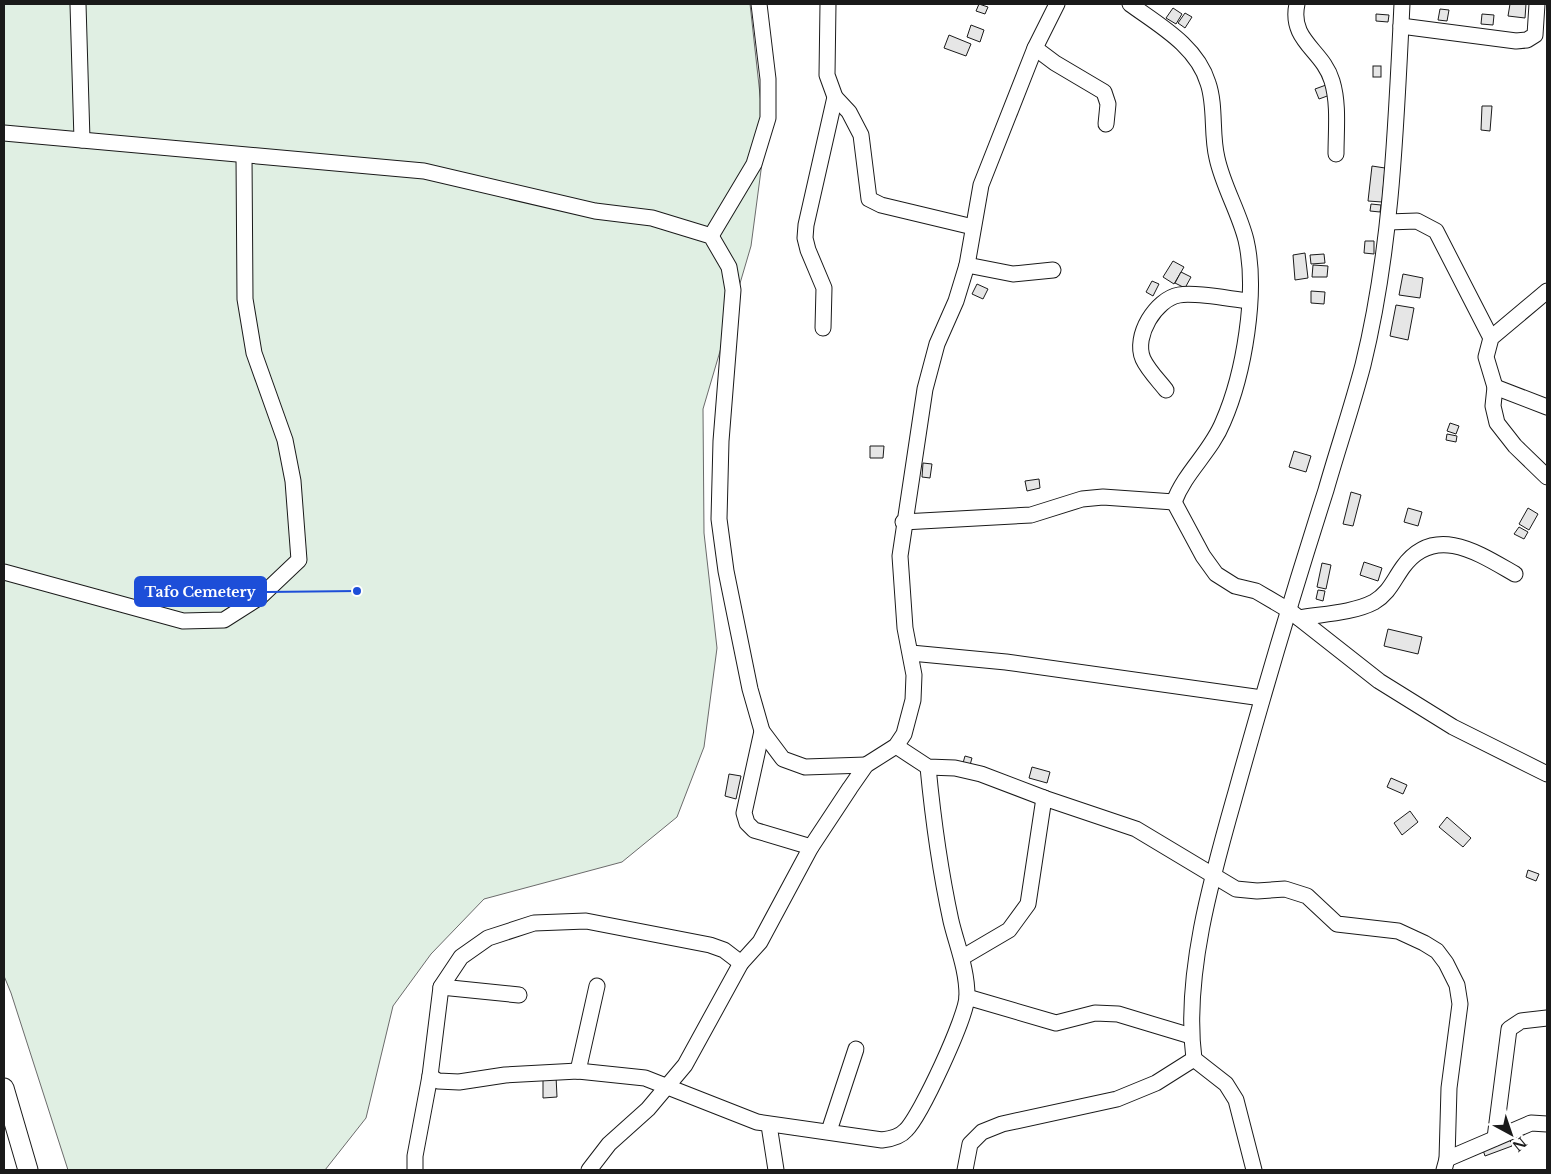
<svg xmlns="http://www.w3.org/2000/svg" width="1551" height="1174" font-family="'Libre Baskerville',serif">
	<rect width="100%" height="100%" fill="#fff"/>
	<!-- green -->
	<polygon fill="#e0efe3" stroke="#6a6a6a" points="4,4 750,4 765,140 751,246 703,409 704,533 717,648 704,747 677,817 622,862 484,899 431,954 393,1006 366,1118 325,1170 68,1170 11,993 4,976"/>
	<!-- building -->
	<g fill="#e6e6e6" stroke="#1a1a1a">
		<polygon points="979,4 988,7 985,14 976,11"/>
		<polygon points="1510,4 1526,4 1525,18 1508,16"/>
		<polygon points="1173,8 1182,14 1176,24 1166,18"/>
		<polygon points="1440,9 1449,10 1447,21 1438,20"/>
		<polygon points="1185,13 1192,17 1185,28 1178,23"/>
		<polygon points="1376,14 1389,15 1388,22 1376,21"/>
		<polygon points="1482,14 1494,15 1493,25 1481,24"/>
		<polygon points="971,25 984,30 980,42 967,37"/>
		<polygon points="949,35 971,44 966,56 944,48"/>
		<rect x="1373" y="66" width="8" height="11"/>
		<polygon points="1326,85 1330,95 1319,99 1315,89"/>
		<polygon points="1482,106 1492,106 1490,131 1481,130"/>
		<polygon points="1372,166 1385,168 1382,202 1368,201"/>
		<polygon points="1371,204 1381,205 1380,212 1370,211"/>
		<polygon points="1365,241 1374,241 1374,254 1364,253"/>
		<polygon points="1305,253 1308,278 1295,280 1293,255"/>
		<polygon points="1324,254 1325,263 1311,264 1310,255"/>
		<polygon points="1173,261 1184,267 1174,284 1163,277"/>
		<polygon points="1313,265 1328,266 1327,277 1312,277"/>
		<polygon points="1181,272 1191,277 1185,288 1175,283"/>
		<polygon points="1403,274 1423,278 1420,298 1399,295"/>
		<polygon points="1152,281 1159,284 1153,296 1146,292"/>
		<polygon points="977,284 988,289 983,299 972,294"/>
		<polygon points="1311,291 1325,292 1324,304 1311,303"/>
		<polygon points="1396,305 1414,308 1408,340 1390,336"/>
		<polygon points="1450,423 1459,426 1456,434 1447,431"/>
		<polygon points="1447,434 1457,436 1456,442 1446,440"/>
		<polygon points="870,446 884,446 883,458 870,458"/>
		<polygon points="1294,451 1311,456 1306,472 1289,467"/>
		<polygon points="923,463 932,464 930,478 922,477"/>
		<polygon points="1039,479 1040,488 1027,491 1025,481"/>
		<polygon points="1351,492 1361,495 1353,526 1343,524"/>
		<polygon points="1408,508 1422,512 1418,526 1404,522"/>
		<polygon points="1528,508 1538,514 1529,530 1519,524"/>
		<polygon points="1519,527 1528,532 1524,539 1514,534"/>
		<polygon points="1364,562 1382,568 1378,581 1360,575"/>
		<polygon points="1322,563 1331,565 1326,589 1317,587"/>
		<polygon points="1318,590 1325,591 1323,601 1316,599"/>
		<polygon points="1388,629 1422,637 1418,654 1384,646"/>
		<polygon points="965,756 972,758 970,765 963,763"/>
		<polygon points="1032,767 1050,772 1047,783 1029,778"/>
		<polygon points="729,774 741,776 736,799 725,796"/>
		<polygon points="1391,778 1407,785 1403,794 1387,787"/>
		<polygon points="1410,811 1418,822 1402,835 1394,823"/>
		<polygon points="1447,817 1471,838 1463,847 1439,827"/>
		<polygon points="1528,870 1539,874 1536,881 1526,877"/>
		<polygon points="543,1076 556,1076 557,1097 543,1098"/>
		<polygon points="1509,1137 1512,1146 1485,1156 1482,1147"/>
	</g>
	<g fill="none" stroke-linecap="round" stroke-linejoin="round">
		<!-- minor casing -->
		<g stroke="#1a1a1a" stroke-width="17">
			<g id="minor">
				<polyline points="78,4 82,140"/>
				<polyline points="828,4 827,75 835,97 849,112 861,135 869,199 881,205 973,227"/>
				<path d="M1130 4C1159 25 1197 46 1208 83 1216 106 1211 134 1217 158 1223 186 1239 212 1246 240 1258 292 1244 374 1223 422 1211 452 1185 472 1174 502"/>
				<path d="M1297 4C1289 41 1323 50 1332 81 1339 104 1336 130 1336 154"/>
				<polyline points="1401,26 1516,41 1527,40 1535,35 1537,4"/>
				<polyline points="1035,48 1055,63 1104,92 1108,104 1106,124"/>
				<polyline points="4,133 424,171 595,211 652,218 711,236 729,267 733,290 721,441 719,519 726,571 750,689 762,731 783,759 805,767 866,765"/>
				<polyline points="1388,222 1417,221 1436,231 1491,338"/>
				<polyline points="711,236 754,164 768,118 768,79 759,4"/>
				<polyline points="967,265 1013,274 1053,270"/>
				<polyline points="1547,291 1491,338 1486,357 1495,387 1493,406 1497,423 1515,446 1547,477"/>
				<polyline points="823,328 824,288 808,250 805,238 806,225 835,97"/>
				<polyline points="1495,387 1547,407"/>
				<path d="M1166 390C1159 381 1148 370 1143 359 1133 336 1156 299 1179 295 1195 292 1230 299 1249 301"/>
				<polyline points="1174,502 1203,556 1216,574 1235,586 1256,591 1290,611 1379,681 1453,727 1547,774"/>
				<polyline points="903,522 1031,515 1082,499 1103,497 1174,502"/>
				<polyline points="4,572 183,621 224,620 260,597 299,560 293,481 285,440 254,353 245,299 244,156"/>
				<path d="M1299 618C1322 614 1353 613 1374 602 1389 593 1393 581 1403 567 1435 523 1480 554 1515 574"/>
				<polyline points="911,653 1006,662 1262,698"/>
				<polyline points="762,731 744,813 747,823 754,830 811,847"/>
				<polyline points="896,746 928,767 955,768 981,774 1044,798 1136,829 1236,889 1257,891 1285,889 1307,896 1337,924 1398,931 1424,943 1437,951 1446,963 1457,985 1460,1004 1449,1088 1447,1159 1444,1170"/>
				<polyline points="963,957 1009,930 1028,904 1044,798"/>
				<polyline points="441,987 519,995"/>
				<polyline points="967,997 1056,1023 1095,1013 1118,1014 1191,1036"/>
				<polyline points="578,1071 597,986"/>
				<path d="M430 1076 438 1081 459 1082 505 1075 578 1071 645 1078 757 1122 882 1140C891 1139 900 1137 906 1130 921 1115 967 1016 967 996 967 969 957 946 951 921 940 870 933 819 928 767"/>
				<polyline points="769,1125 776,1170"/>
				<polyline points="829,1131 856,1049"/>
				<polyline points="1495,1138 1509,1029 1521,1021 1547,1018"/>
				<polyline points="1447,1159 1531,1123 1547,1124"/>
				<polyline points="415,1170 415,1156 430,1076 441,987 461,957 488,938 534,923 586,921 710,945 724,950 741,963"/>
				<polyline points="589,1170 609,1144 648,1109 685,1065 741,963 760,942 811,847 850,788 866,765 896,746 904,734 913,700 914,675 905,628 900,556 925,389 937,344 956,301 967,265 981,185 1035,48 1057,4"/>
				<polyline points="965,1170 970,1144 982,1132 1002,1124 1117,1099 1156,1083 1194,1059"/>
				<path d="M1254 1170 1236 1100 1226 1084 1194 1059C1183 975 1213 873 1236 792 1264 691 1294 590 1326 490 1338 448 1352 407 1363 365 1392 247 1396 125 1402 4"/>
			</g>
		</g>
		<!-- major casing -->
		<g stroke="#1a1a1a" stroke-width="21">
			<polyline id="major" points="4,1088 28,1170"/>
		</g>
		<!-- minor -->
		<use href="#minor" stroke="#fff" stroke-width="15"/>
		<!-- major -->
		<use href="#major" stroke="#fff" stroke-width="19"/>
	</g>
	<!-- callouts -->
	<path fill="none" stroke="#1d4ed8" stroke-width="2" d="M357 591L266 592"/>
	<circle fill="#1d4ed8" stroke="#fff" stroke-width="2" cx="357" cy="591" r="5"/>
	<rect fill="#1d4ed8" stroke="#1d4ed8" stroke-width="2" x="135" y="577" width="131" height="29" rx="5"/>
	<g font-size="14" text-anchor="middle" font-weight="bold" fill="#fff">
		<text x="200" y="597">Tafo Cemetery</text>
	</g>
	<!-- border -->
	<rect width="1551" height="1174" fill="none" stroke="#1a1a1a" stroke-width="10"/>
	<!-- north arrow -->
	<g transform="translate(1511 1134) rotate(140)" stroke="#ffffff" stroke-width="4" paint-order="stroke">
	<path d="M0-4L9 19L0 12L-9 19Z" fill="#1a1a1a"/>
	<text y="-8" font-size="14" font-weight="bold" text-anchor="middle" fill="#1a1a1a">N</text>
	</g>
</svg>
